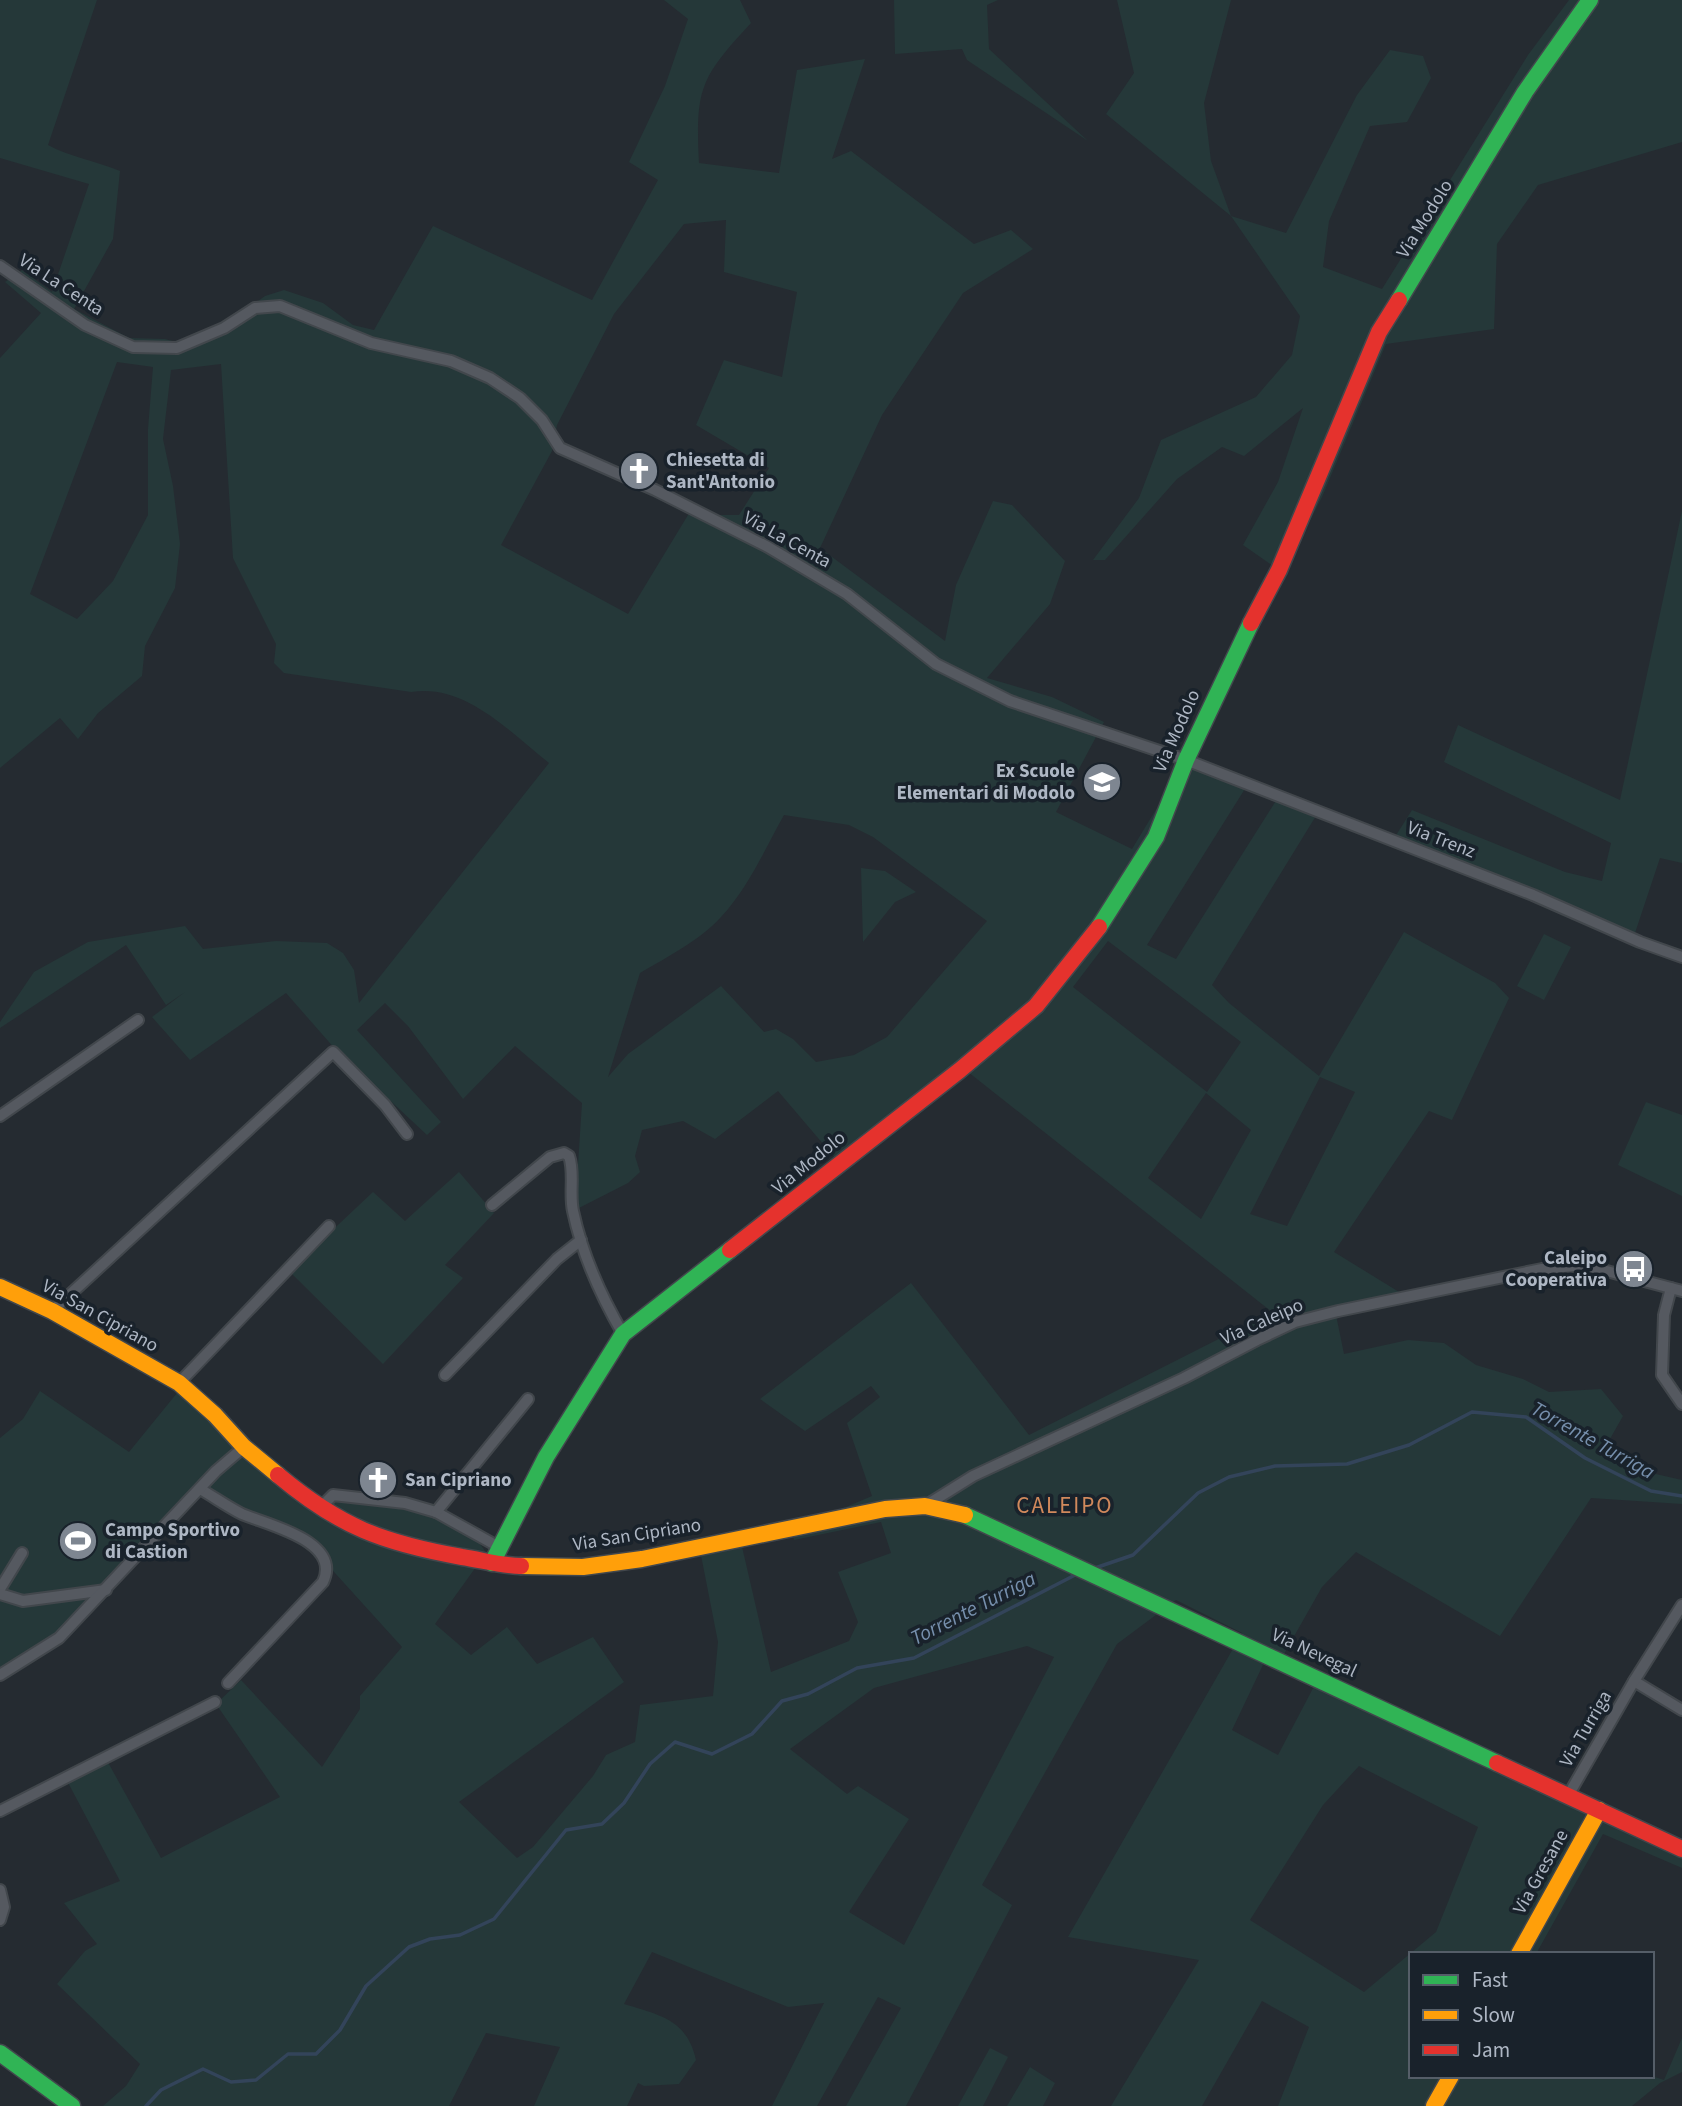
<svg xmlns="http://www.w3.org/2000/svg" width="1682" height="2106" font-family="'Source Sans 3',sans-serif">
	<rect width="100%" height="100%" fill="#252b31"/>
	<!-- green -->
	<g fill="#253839" fill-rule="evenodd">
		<path d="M0 0H97L48 145C70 157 96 161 120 171L113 239 74 309 129 338 165 339 194 347 265 296 284 290 323 303 353 325 374 330 433 226 592 300 658 180 629 162 665 86 688 19 664 0H740L751 23C701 77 695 88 699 163L779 173 797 70 865 59 832 159 851 151 974 244 1011 230 1033 249 963 293 882 415 820 548 945 641 956 585 993 501 1012 505 1065 561 1050 604 987 678 1052 697 1104 722 1056 812 1132 849 1186 760 1248 784 1147 945 1176 959 1279 796 1319 811 1212 985 1229 1003 1319 1076 1404 932 1495 983 1509 998 1452 1120 1429 1111 1334 1252 1404 1295 1335 1310 1344 1354 1408 1340 1444 1343 1476 1365 1523 1379 1549 1392 1601 1389 1623 1416 1602 1453 1634 1469 1682 1480V1504L1591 1498 1500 1636 1356 1552 1322 1587 1284 1654 1271 1648 1232 1730 1278 1755 1321 1673 1682 1841V1868L1603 1834 1536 1954H1411V2076H1652L1664 2080 1682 2038V2072L1660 2083 1632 2106H1278L1309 2027 1262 2001 1202 2106H1111L1199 1960 1068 1937 1242 1633 1176 1600 1117 1644 982 1885 1012 1905 906 2106H846L901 2008 878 1997 817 2106H772L824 2003 788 2007 652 1952 624 2004C659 2015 687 2019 696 2060L679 2084 644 2086 638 2083 627 2106H534L560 2047 486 2033 449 2106H103L126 2086 140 2064 57 1984 85 1951 97 1944 64 1903 120 1881 64 1775 105 1757 161 1858 280 1797 216 1704 241 1680 322 1767 360 1709V1696L402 1647 306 1541 252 1519 202 1489 115 1586 59 1639 0 1674V1438L23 1419 40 1391 129 1452 186 1382 300 1485 330 1503 332 1500C373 1505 465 1511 486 1553L435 1624 471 1655 507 1627 537 1664 593 1637 624 1682 459 1802 517 1858 533 1847 593 1776 606 1755 635 1742 640 1705 713 1696 718 1642 699 1545 740 1538 771 1672 849 1641 858 1622 838 1572 891 1553 881 1522 794 1540 791 1526 808 1523 872 1496 847 1423 880 1397 871 1386 805 1431 760 1399 911 1283 1029 1435 1272 1312 963 1068 841 1165 778 1091 715 1139 683 1121 642 1130 635 1156 640 1172 628 1183 575 1210 582 1103 515 1046 463 1099 408 1026 385 1003 357 1030 441 1122 427 1135 336 1050 286 993 190 1060 152 1017 185 992 166 1005 126 945 0 1028V1022L34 972 88 942 185 926 203 949 276 941 327 943 343 953 354 970 359 1003 549 763C510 732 465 683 411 692L284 673 274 663 276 644 233 558 221 364 171 370 163 439 173 486 180 544 175 588 145 646 142 676 98 713 78 739 60 718 0 768V358L41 313 5 282 22 270 52 292 89 184 0 158ZM726 220 724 272 797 292 782 377 724 360 696 425 769 468 739 515H688L628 614 501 545 552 451 557 425 614 314 684 224ZM117 362 153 367 148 429V515L113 581 77 619 30 594ZM784 815 849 825 873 837 987 921 887 1037 854 1055 816 1062 793 1039 776 1029 764 1032 721 986 628 1054 608 1077 640 973C667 957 699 941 721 917 748 888 765 849 784 815ZM1108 941 1241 1042 1207 1092 1073 987ZM1320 1077 1355 1092 1287 1226 1250 1214ZM1206 1093 1251 1130 1201 1219 1148 1178ZM1027 1646 1054 1657 904 1945 849 1912 909 1819 858 1786 847 1794 790 1749 874 1688ZM1359 1766 1478 1827 1436 1932 1364 1992 1250 1920 1323 1805Z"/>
		<polygon points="894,0 998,0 987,5 989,49 1088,141 967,60 962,49 895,54"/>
		<polygon points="1117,0 1231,0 1204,103 1211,161 1231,216 1286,233 1357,95 1390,50 1423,56 1431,78 1407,122 1370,126 1329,221 1323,267 1382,289 1528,55 1569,0 1682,0 1682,142 1538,185 1497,244 1494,329 1386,344 1322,497 1285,570 1279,570 1243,545 1278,482 1303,408 1244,456 1222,447 1177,479 1105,560 1093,560 1139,498 1161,440 1256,397 1292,355 1300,316 1231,216 1106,114 1134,73"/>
		<polygon points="1682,511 1682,863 1660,858 1633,939 1393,840 1412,810 1565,872 1602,881 1611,843 1444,762 1458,725 1620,800"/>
		<polygon points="861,868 885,871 916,892 895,902 863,942"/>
		<polygon points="1544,934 1571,947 1544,1000 1517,986"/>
		<polygon points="1646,1102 1682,1115 1682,1196 1618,1165"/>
		<polygon points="459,1172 494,1213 445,1265 463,1278 383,1364 289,1271 373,1192 405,1221"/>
		<polygon points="990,2048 1008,2057 983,2106 958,2106"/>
		<polygon points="1030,2067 1055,2083 1043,2106 1007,2106"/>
	</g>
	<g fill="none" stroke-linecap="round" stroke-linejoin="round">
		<!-- stream -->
		<g stroke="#33445a" stroke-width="3.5">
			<polyline points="1095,1568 1133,1555 1198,1493 1229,1477 1275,1466 1347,1464 1409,1445 1472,1412 1526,1417 1585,1458 1651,1491 1682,1496"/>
			<polyline points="146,2106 161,2090 203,2069 231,2082 256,2080 288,2054 316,2054 340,2030 366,1986 409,1947 430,1939 460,1935 494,1919 566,1830 602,1824 624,1803 650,1764 675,1742 712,1754 752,1734 782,1701 808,1694 857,1668 914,1658 1077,1574"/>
		</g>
		<!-- street casing -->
		<g stroke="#42474c" stroke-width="14">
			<g id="street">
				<polyline points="0,266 85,325 133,347 177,348 224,328 255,308 280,306 371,343 451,361 490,378 520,398 542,420 560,448 655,490 768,547 847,594 936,664 1010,701 1186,760 1533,895 1640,942 1682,957"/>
				<polyline points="0,1116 138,1020"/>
				<path d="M492 1205 550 1157 564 1153 569 1156C575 1173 569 1193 573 1211 582 1254 601 1296 623 1334"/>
				<polyline points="1671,1288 1664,1315 1662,1375 1682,1404"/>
				<polyline points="52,1311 333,1052 385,1105 407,1134"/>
				<polyline points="445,1375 557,1259 581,1240"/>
				<polyline points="179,1383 329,1226"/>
				<path d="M200 1489C214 1497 228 1507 242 1514 268 1525 342 1541 323 1582L228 1683"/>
				<polyline points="925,1506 973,1476 1184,1378 1257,1340 1295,1322 1338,1311 1542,1269 1584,1265 1682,1291"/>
				<polyline points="321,1507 333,1495 405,1503 436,1512 499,1547"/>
				<polyline points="436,1512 528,1399"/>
				<polyline points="0,1589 22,1553"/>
				<polyline points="0,1594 23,1601 106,1590"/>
				<polyline points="0,1675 59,1638 216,1471 244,1447"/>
				<polyline points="1634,1681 1682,1710"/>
				<polyline points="1569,1794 1634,1681 1682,1605"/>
				<polyline points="0,1811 215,1702"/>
				<polyline points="0,1890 4,1907 0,1920"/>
			</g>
		</g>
		<!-- fast casing -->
		<g stroke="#42474c" stroke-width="19">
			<g id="fast">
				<polyline points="1399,300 1525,92 1590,0"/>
				<polyline points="1099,927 1156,837 1186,760 1251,623"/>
				<polyline points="965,1515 1497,1763"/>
				<polyline points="492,1563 546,1457 623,1334 730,1250"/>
				<polyline points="0,2053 72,2106"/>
			</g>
		</g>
		<!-- slow casing -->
		<g stroke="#42474c" stroke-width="19">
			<g id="slow">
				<polyline points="0,1287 52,1311 179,1383 215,1415 244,1447 278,1475"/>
				<polyline points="521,1566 583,1567 642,1559 885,1509 925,1506 965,1515"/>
				<polyline points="1519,1954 1599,1810"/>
				<polyline points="1434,2106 1451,2076"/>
			</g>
		</g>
		<!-- jam casing -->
		<g stroke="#42474c" stroke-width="19">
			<g id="jam">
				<polyline points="1251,623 1279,570 1379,332 1399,300"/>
				<polyline points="730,1250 960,1070 1036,1006 1099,927"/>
				<path d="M278 1475C340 1527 383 1543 462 1557 482 1560 502 1566 521 1566"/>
				<polyline points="1497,1763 1682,1849"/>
			</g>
		</g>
		<!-- street -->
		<use href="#street" stroke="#555960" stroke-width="10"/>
		<!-- fast -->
		<use href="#fast" stroke="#30b455" stroke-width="16"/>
		<!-- slow -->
		<use href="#slow" stroke="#ff9f0a" stroke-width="16"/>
		<!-- jam -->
		<use href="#jam" stroke="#e5322d" stroke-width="16"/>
	</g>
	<!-- icons -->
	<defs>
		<g id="church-disc" transform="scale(2.0125)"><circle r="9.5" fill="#7e8691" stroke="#19222b"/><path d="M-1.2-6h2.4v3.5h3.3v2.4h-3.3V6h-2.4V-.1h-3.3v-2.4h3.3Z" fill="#fff"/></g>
		<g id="school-disc" transform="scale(2.0125)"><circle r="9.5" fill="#7e8691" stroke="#19222b"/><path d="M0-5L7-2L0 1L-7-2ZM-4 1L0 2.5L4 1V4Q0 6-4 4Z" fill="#fff"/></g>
		<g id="bus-disc" transform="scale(2.0125)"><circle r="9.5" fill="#7e8691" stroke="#19222b"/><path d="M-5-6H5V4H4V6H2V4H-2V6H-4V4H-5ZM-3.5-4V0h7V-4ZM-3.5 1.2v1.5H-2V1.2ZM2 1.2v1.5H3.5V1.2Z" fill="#fff"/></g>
		<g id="stadium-disc" transform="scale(2.0125)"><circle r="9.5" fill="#7e8691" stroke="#19222b"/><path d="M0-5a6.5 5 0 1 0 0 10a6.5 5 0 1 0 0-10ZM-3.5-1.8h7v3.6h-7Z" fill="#fff"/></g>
	</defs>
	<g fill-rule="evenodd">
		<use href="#church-disc" x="639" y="471"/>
		<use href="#school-disc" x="1102" y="782"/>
		<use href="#bus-disc" x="1634" y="1269"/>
		<use href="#church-disc" x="378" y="1480"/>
		<use href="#stadium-disc" x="78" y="1541"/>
	</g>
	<g text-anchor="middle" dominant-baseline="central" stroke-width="7" stroke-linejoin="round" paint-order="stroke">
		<!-- street labels -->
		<g font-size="19" fill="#aeb7c4" stroke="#19222b">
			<text transform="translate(1425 219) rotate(-58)">Via Modolo</text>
			<text transform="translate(61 285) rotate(33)">Via La Centa</text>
			<text transform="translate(787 540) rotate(29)">Via La Centa</text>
			<text transform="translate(1177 731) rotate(-66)">Via Modolo</text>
			<text transform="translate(1441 840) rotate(21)">Via Trenz</text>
			<text transform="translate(809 1163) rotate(-39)">Via Modolo</text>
			<text transform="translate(100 1316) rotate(29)">Via San Cipriano</text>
			<text transform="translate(1262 1322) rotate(-24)">Via Caleipo</text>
			<text transform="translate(637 1535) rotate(-9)">Via San Cipriano</text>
			<text transform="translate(1314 1653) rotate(25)">Via Nevegal</text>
			<text transform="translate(1586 1729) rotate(-60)">Via Turriga</text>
			<text transform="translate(1541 1872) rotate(-61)">Via Gresane</text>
		</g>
		<!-- poi labels -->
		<g font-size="19" font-weight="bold" fill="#aeb7c4" stroke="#19222b" text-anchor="start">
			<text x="666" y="460">Chiesetta di<tspan x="666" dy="22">Sant'Antonio</tspan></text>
			<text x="1075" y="771" text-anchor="end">Ex Scuole<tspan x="1075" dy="22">Elementari di Modolo</tspan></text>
			<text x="1607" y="1258" text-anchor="end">Caleipo<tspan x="1607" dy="22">Cooperativa</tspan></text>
			<text x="405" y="1480">San Cipriano</text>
			<text x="105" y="1530">Campo Sportivo<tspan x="105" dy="22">di Castion</tspan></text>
		</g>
		<!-- water labels -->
		<g font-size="21" font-style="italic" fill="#768fac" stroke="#19222b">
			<text transform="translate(1593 1440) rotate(29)">Torrente Turriga</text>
			<text transform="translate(973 1608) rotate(-27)">Torrente Turriga</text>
		</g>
		<!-- quarter labels -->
		<g font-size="23" letter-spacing="2" fill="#d1895c" stroke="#19222b">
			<text x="1065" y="1505">CALEIPO</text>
		</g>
	</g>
	<!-- legend -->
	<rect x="1409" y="1952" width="245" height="126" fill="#19222b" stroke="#555e68" stroke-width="2"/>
	<rect x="1423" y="1975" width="35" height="10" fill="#30b455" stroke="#555e68" stroke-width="2"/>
	<text x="1472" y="1987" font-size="21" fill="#aeb7c4">Fast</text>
	<rect x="1423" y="2010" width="35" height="10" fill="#ff9f0a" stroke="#555e68" stroke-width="2"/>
	<text x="1472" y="2022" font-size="21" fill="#aeb7c4">Slow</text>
	<rect x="1423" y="2045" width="35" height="10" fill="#e5322d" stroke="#555e68" stroke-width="2"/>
	<text x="1472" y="2057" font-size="21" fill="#aeb7c4">Jam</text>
</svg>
